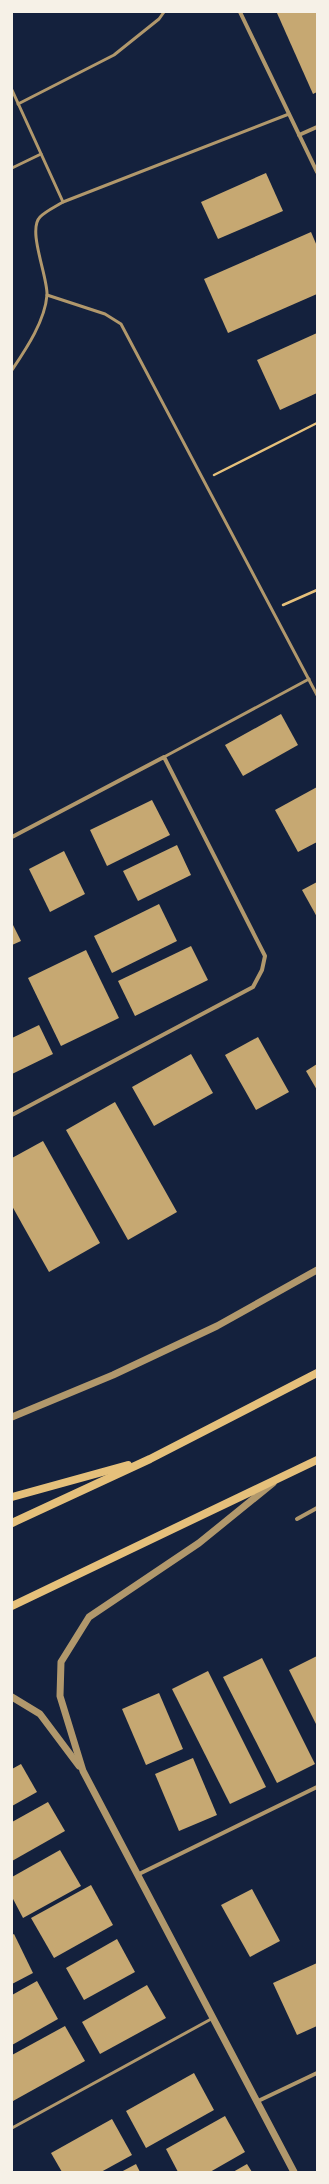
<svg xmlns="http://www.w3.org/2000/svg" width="329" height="2184" font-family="Signika,sans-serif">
	<rect width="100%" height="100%" fill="#14213d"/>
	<!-- building -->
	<g fill="#c6a872">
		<polygon points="279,12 317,12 317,92 313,94 277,13"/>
		<polygon points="266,173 283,211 218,239 201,202"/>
		<polygon points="311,232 317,246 317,294 228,333 204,279"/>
		<polygon points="317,333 317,393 280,410 257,360"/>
		<polygon points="281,714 298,745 243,776 225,745"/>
		<polygon points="317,787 317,842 298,852 275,810"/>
		<polygon points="152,800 170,835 107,866 90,830"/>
		<polygon points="177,845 191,875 138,901 123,871"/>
		<polygon points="64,851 85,894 50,912 29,869"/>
		<polygon points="317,882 317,917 302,890"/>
		<polygon points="159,904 177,941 112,973 94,936"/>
		<polygon points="12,923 21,941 12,945"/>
		<polygon points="191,946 208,980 135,1016 118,981"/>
		<polygon points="86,950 119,1018 61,1046 28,978"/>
		<polygon points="39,1025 53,1054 12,1074 12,1038"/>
		<polygon points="258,1037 289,1092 256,1110 225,1055"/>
		<polygon points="191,1054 213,1093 154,1126 132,1087"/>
		<polygon points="317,1064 317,1090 306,1071"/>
		<polygon points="115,1102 177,1212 128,1240 66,1130"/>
		<polygon points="43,1141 100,1243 49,1272 12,1206 12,1158"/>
		<polygon points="317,1656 317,1726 289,1670"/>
		<polygon points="262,1658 315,1764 277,1783 223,1677"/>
		<polygon points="208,1671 266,1787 230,1804 172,1689"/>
		<polygon points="159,1693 183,1749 146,1765 122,1709"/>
		<polygon points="193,1758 217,1815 179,1831 155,1774"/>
		<polygon points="21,1764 37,1792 12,1806 12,1769"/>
		<polygon points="48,1802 65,1831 12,1861 12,1822"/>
		<polygon points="60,1850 81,1886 23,1918 12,1897 12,1877"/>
		<polygon points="91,1885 113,1925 54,1958 31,1918"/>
		<polygon points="252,1889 280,1941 250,1957 221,1905"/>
		<polygon points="14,1934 33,1973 12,1984 12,1935"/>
		<polygon points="117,1939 135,1972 84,2000 66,1968"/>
		<polygon points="317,1963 317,2026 297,2035 273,1983"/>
		<polygon points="37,1981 58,2019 12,2045 12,1995"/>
		<polygon points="147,1985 166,2018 100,2054 82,2022"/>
		<polygon points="65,2026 85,2061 13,2101 12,2055"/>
		<polygon points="194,2073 214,2110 146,2148 126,2111"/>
		<polygon points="225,2116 245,2152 210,2172 178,2172 166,2149"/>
		<polygon points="112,2119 132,2155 101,2172 62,2172 51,2153"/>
		<polygon points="136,2164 140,2172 121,2172"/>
		<polygon points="247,2164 252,2172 233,2172"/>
	</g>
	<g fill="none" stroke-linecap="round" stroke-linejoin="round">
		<!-- path -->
		<g stroke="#e5c07b" stroke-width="2.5">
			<polyline points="214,475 317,423"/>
			<polyline points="283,605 317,590"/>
		</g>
		<!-- service -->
		<g stroke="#b1986c" stroke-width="3">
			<polyline points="12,90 63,202"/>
			<polyline points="18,104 114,55 159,19 164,12"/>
			<polyline points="12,168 41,154"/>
			<polyline points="47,295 105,314 121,324 317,695"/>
			<path d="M12 370C26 349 45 321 47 295 48 277 27 230 40 217 46 211 55 207 63 202L289 114"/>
			<polyline points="164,757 309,679"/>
			<polyline points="12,2128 213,2018"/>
		</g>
		<!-- minor -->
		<g stroke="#b1986c" stroke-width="4">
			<polyline points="240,12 317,172"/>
			<polyline points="299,135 317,127"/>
			<polyline points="12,837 164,757 265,956 262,970 253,987 12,1115"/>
			<polyline points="297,1519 317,1508"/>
			<polyline points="137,1875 317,1787"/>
			<polyline points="256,2102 317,2073"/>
		</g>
		<!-- tertiary -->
		<g stroke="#b1986c" stroke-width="7">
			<polyline points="12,1417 113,1375 217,1326 317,1270"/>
			<polyline points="273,1483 199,1543 89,1617 61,1662 60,1696 83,1771 294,2172"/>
			<polyline points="12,1697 40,1714 79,1766"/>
		</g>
		<!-- secondary -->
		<g stroke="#e5c07b" stroke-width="8">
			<polyline points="12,1497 128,1465"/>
			<polyline points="12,1523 150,1459 317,1373"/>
			<polyline points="12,1606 317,1460"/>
		</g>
	</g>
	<!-- border -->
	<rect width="329" height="2184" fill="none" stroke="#f6f1e7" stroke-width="26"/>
</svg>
